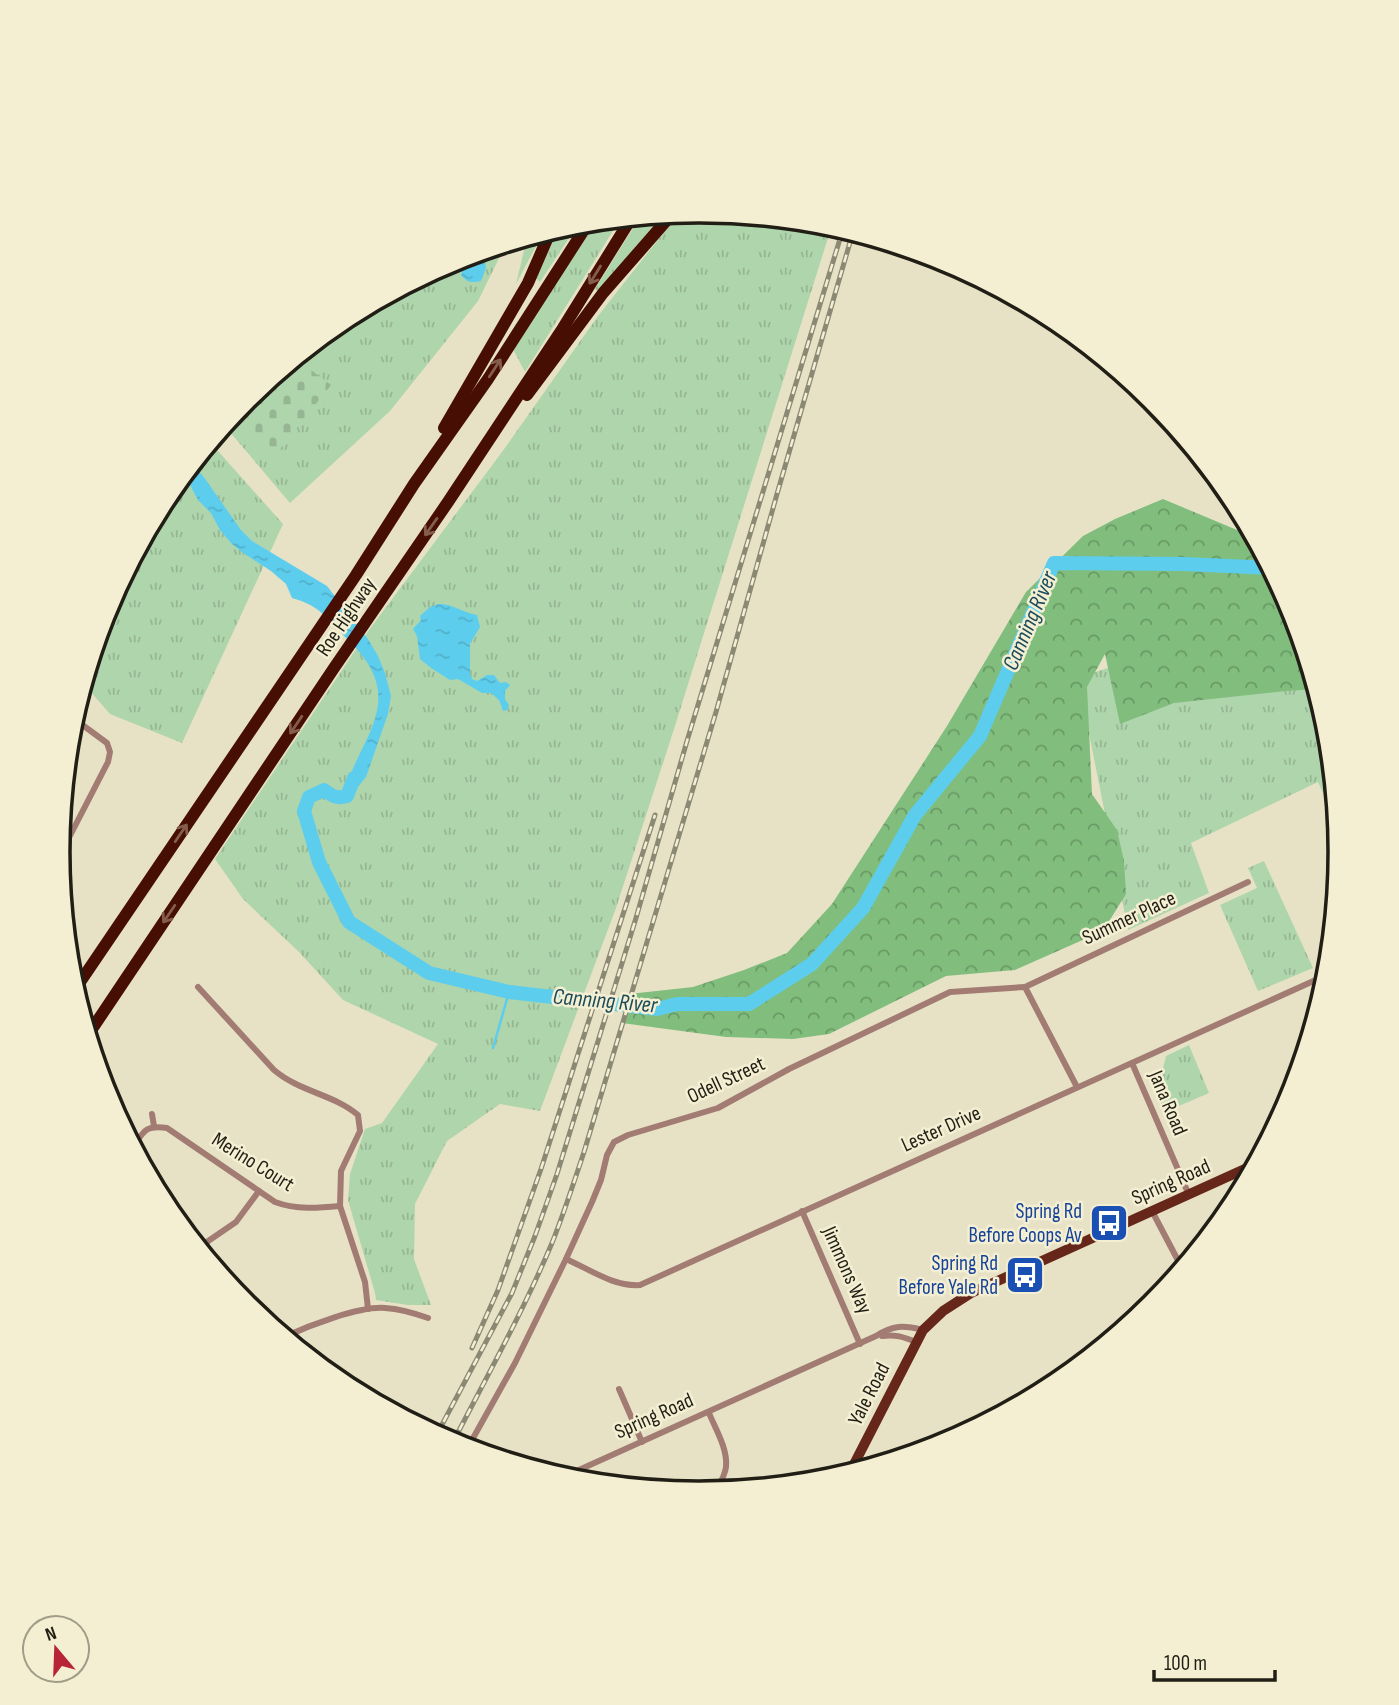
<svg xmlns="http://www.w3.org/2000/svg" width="1399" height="1705" font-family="'Sofia Sans Condensed',sans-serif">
	<defs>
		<pattern id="grass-tufts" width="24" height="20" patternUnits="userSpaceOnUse" patternTransform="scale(1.75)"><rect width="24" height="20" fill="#afd5ac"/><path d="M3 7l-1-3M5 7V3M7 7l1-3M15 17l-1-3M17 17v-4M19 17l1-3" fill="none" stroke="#96b693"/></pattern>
		<pattern id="forest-crowns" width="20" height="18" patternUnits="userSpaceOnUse" patternTransform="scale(1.75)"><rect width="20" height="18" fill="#81be7d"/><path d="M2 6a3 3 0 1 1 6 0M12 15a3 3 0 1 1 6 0" fill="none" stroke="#699a65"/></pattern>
		<pattern id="cemetery-stones" width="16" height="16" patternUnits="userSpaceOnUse" patternTransform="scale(1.75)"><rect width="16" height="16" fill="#afd5ac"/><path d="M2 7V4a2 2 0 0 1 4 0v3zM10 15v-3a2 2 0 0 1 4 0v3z" fill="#96b693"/></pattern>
		<pattern id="water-ripples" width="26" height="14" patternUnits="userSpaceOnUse" patternTransform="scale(1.75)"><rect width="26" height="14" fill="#5dcded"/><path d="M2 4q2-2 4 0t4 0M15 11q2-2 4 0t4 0" fill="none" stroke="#51b0ca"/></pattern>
	</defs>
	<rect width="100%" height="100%" fill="#e7e2c6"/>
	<!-- grass -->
	<g fill="url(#grass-tufts)">
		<polygon points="700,211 825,223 832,225 674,729 616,908 540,1111 500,1104 447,1141 415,1204 414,1259 431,1305 408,1305 376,1300 375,1293 348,1200 350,1174 365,1129 382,1123 438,1044 343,1000 299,952 243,899 215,859 369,630 502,452 598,316 679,213"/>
		<polygon points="664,214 598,291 595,289 640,217"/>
		<polygon points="621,218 525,372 513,349 595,221"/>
		<polygon points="575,223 579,223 540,282 534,277 555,229"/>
		<polygon points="543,233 516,284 527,238"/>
		<polygon points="506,244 478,301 390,411 290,503 224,425 246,398 343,319 454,259"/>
		<polygon points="210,442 283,524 182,743 110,714 83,683 107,607 166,496"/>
		<polygon points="1251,620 1296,620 1329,728 1338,823 1337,824 1318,782 1191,843 1209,893 1128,930 1078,678"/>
		<polygon points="1264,861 1313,968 1258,991 1220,905 1257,888 1248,868"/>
		<polygon points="1189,1045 1209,1093 1165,1112 1149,1078 1163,1068 1166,1056"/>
	</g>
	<!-- forest -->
	<polygon fill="url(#forest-crowns)" points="1163,499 1249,535 1254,536 1293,607 1317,689 1286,691 1174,703 1120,724 1105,654 1087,687 1092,794 1117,830 1124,861 1126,894 1103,931 1015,970 946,976 829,1034 793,1039 726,1037 622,1023 629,994 693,987 744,970 787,953 832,904 947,726 1026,592 1083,536 1115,519"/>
	<!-- cemetery -->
	<polygon fill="url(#cemetery-stones)" points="295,358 331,385 275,455 231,417 246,398"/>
	<!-- water -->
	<g fill="url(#water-ripples)">
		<path d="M483 251 486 268 481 281C472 283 467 283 461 275L462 272 460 265 451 261Z"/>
		<path d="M192 464 203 476 241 530 252 541 327 586 368 639 378 656 385 673 391 696 388 714 366 777 357 788 347 796C347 777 356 762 364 745 387 700 383 674 347 639 328 619 319 605 292 598L286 584 271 571 243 553 231 543 220 530 211 513 198 500 189 483 182 477Z"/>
		<path d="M438 604C454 604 461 612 477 615L480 627 470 644V674L472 679 477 681 487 675H494L500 683 506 682 510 685 505 691V699L509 705 507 710 503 711 499 700 491 693H482L458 679 450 680 431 668 420 659 417 636 413 629 421 620 420 616 430 607Z"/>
	</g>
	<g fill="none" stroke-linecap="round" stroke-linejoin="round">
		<!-- stream -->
		<polyline stroke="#5dcded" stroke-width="2.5" points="493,1048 509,992"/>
		<!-- river -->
		<path stroke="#5dcded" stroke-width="14" d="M354 778 347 796C337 799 332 796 324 790L309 797 304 811 319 862 349 922 429 973 509 992 657 1009 677 1004H749L812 964 863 908 915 815 980 736 1054 563 1184 564 1272 568"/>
		<!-- minor -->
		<g stroke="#a27c73" stroke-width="6">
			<polyline points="58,859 108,762 110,752 107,743 73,718"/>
			<path d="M198 987 274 1070C300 1092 333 1094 358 1115L360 1131 341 1171 340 1206 365 1282 368 1309"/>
			<polyline points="1025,987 1248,882"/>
			<polyline points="1132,1063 1189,1195"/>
			<polyline points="152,1114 154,1126"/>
			<path d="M133 1147C144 1131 145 1125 167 1128L275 1202C296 1210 319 1208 340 1206"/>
			<polyline points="802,1211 860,1344"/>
			<polyline points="1152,1211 1183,1270"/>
			<polyline points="198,1248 236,1222 259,1191"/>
			<path d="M566 1259C589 1269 614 1287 640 1285L1329 974"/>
			<path d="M882 1336C895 1334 904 1337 916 1342"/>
			<path d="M284 1337C308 1326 359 1306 385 1308 400 1309 414 1313 428 1318"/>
			<polyline points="619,1389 642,1442"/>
			<path d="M709 1413C715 1428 728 1449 726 1467 725 1476 719 1485 715 1493"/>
			<polyline points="470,1450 472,1440 515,1363 566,1259 592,1202 601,1180 607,1155 614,1142 628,1135 718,1108 789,1069 950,992 1025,987 1077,1087"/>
			<path d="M561 1478 876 1336C893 1325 903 1325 923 1330"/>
		</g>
		<!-- primary -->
		<polyline stroke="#66271a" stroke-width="10" points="849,1474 923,1330 943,1311 971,1293 1258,1163"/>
		<!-- motorway -->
		<g stroke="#470e04" stroke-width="12">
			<polyline points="527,395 603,293 673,213"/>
			<polyline points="444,428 528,283 551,230"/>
			<polyline points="74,991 356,575 414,484 488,379 589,222"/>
			<polyline points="88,1035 334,668 448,502 563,328 632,217"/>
		</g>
		<!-- rail casing -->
		<g stroke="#8b8874" stroke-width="5">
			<g id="rail">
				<polyline points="472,1348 498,1290 541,1169 655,815"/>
				<polyline points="436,1436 512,1293 535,1236 557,1174 636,918 687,741 843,229"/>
				<path d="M452 1444C486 1378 523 1312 552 1243 564 1213 574 1182 584 1152L716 712 777 494 853 232"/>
			</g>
		</g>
		<!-- rail -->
		<use href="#rail" stroke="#f4efd3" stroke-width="2.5" stroke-dasharray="8" stroke-linecap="butt"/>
	</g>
	<!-- one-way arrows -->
	<defs><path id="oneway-shaft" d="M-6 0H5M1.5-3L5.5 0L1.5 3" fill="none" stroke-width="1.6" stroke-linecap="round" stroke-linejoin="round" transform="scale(1.75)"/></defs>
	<g stroke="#845d4c">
		<use href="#oneway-shaft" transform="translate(595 275) rotate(122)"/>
		<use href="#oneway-shaft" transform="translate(495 368) rotate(-57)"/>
		<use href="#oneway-shaft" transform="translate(431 527) rotate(125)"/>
		<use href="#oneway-shaft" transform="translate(296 725) rotate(124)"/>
		<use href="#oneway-shaft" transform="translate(181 833) rotate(-56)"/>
		<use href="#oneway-shaft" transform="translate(169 914) rotate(124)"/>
	</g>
	<!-- icons -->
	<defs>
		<g id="bus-square" transform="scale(2.0125)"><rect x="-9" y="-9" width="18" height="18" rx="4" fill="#1a4fb4" stroke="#f4efd3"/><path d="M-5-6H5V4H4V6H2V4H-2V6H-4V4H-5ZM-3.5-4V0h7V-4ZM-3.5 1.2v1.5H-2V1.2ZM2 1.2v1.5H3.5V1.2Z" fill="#fff"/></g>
	</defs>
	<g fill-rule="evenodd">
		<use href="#bus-square" x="1109" y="1223"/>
		<use href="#bus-square" x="1025" y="1275"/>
	</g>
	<g text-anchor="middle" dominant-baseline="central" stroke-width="5" stroke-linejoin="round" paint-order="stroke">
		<!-- street labels -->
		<g font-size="21" fill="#211f15" stroke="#f4efd3">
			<text transform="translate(346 617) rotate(-56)">Roe Highway</text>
			<text transform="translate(1129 918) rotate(-25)">Summer Place</text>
			<text transform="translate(726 1080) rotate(-25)">Odell Street</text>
			<text transform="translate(1168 1103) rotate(67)">Jana Road</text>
			<text transform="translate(941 1129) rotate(-24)">Lester Drive</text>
			<text transform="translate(253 1162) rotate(32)">Merino Court</text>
			<text transform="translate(1171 1182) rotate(-24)">Spring Road</text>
			<text transform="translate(847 1270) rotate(66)">Jimmons Way</text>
			<text transform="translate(869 1394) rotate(-63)">Yale Road</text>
			<text transform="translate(654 1416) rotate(-24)">Spring Road</text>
		</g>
		<!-- transit labels -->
		<g font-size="21" fill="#164399" stroke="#f4efd3" text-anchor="end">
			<text x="1082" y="1211">Spring Rd<tspan x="1082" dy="24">Before Coops Av</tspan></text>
			<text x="998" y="1263">Spring Rd<tspan x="998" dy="24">Before Yale Rd</tspan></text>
		</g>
		<!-- water labels -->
		<g font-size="23" font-style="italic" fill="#1c4c5a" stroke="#f4efd3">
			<text transform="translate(1030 621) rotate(-67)">Canning River</text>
			<text transform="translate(605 1001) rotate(5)">Canning River</text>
		</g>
	</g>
	<!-- crop -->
	<path d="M0 0H1399V1705H0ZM70 852a629 629 0 1 1 1258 0a629 629 0 1 1-1258 0Z" fill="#f4efd3" fill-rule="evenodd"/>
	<path fill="none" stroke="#211f15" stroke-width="3.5" d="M70 852a629 629 0 1 1 1258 0a629 629 0 1 1-1258 0Z"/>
	<!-- north arrow -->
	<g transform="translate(56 1649) rotate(341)"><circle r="33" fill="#f4efd3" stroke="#a09c87" stroke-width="2"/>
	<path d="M0-5L12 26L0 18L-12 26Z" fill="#b62436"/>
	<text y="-10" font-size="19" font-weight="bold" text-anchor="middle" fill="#211f15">N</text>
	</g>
	<!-- scale -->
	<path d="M1154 1670v10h121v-10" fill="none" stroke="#211f15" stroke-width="3.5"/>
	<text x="1164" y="1670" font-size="21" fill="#211f15" stroke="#f4efd3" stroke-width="5" paint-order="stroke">100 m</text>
</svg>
